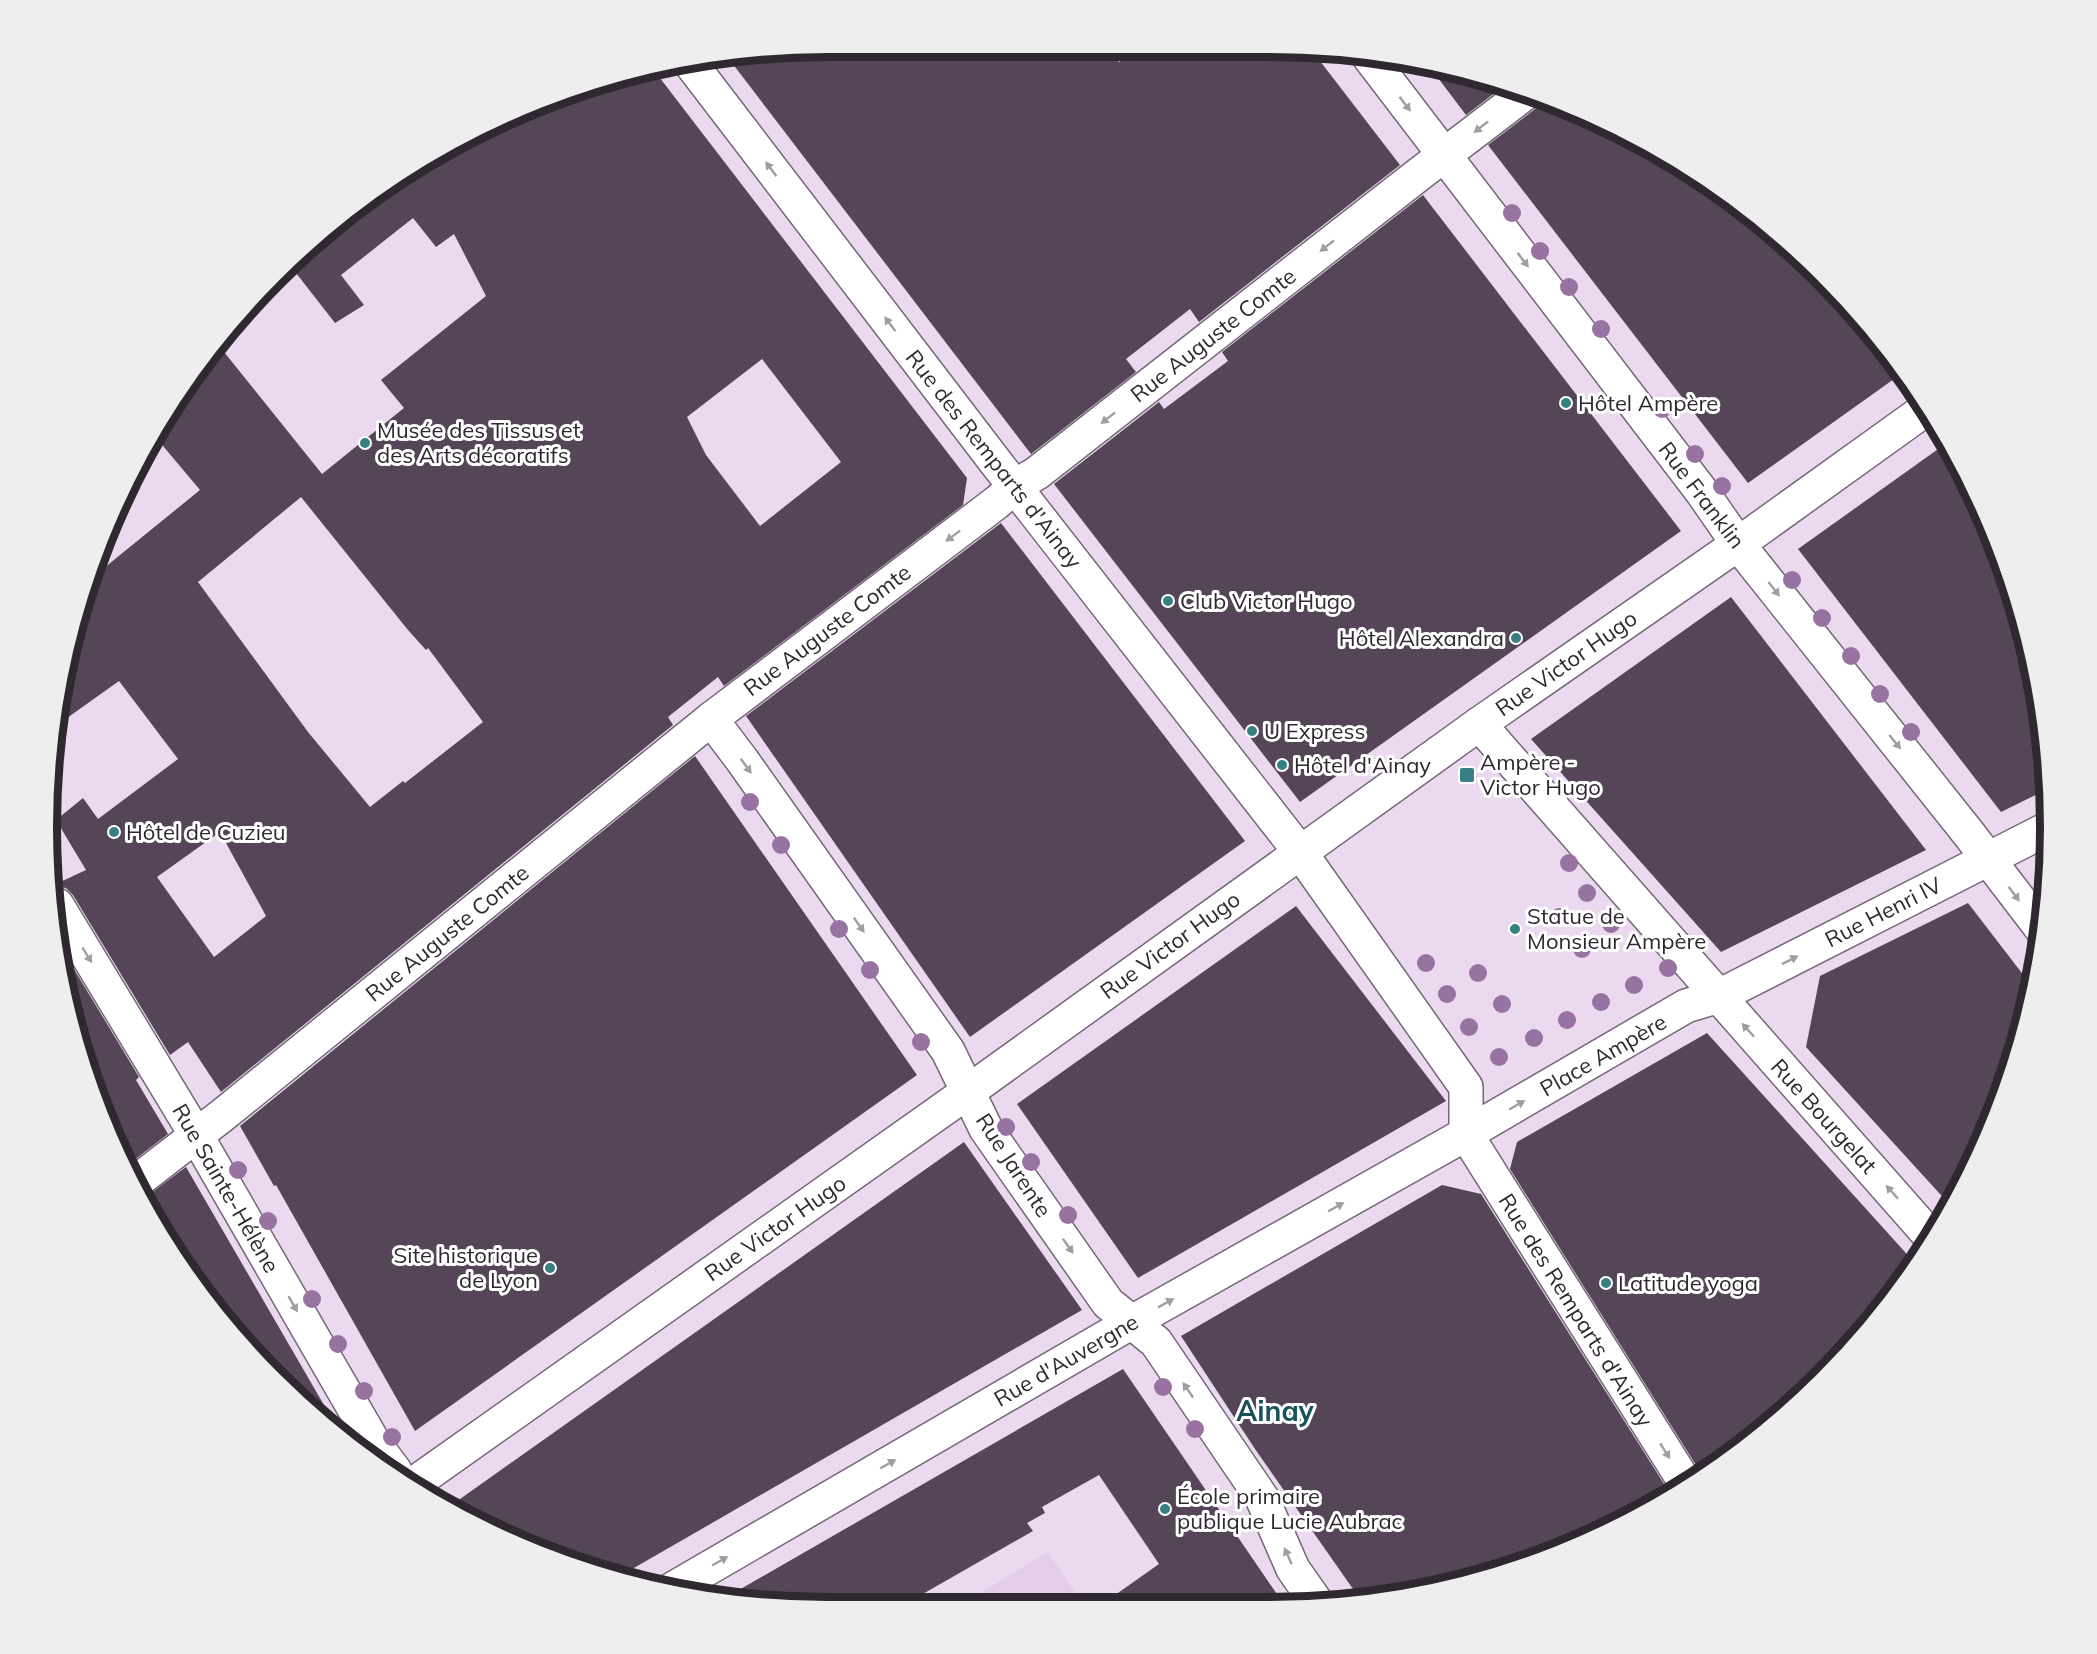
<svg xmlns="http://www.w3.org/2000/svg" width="2097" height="1654" font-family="Mulish,sans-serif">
	<rect width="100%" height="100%" fill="#ebdaef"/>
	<!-- built -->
	<polygon fill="#e3cde8" points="1048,1552 1085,1607 957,1607"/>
	<!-- building -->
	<g fill="#544557" fill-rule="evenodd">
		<polygon points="827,46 1108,47 1119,62 1138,48 1310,48 1400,165 1199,322 1190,309 1126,359 1136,372 1031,454 729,59"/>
		<path d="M653 69 967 478 963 505 724 686 718 677 668 717 673 725 221 1092 188 1042 170 1055 73 895 66 888 56 886V884L86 870 56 820 83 798 98 819 178 759 119 681 60 723 73 625 76 619 84 629 104 568 200 490 153 434 220 347 322 474 404 408 381 380 486 296 454 234 436 247 413 218 341 275 364 305 335 323 289 264 437 151 625 73ZM762 359 841 462 760 526 706 455 687 417ZM301 497 408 630 426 650 428 648 483 722 405 783 403 781 370 807 308 732 198 582ZM220 832 266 916 214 957 157 877Z"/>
		<polygon points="1432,70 1505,85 1466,115"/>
		<polygon points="1545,99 1660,151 1784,240 1857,313 1901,374 1748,483 1488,145 1539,106"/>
		<polygon points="1423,195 1681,531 1300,802 1054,484 1159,402 1164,409 1228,361 1222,352"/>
		<polygon points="1948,442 2009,576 2044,725 2046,790 2001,812 1798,549"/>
		<polygon points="1001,523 1245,841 970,1037 746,716"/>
		<polygon points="1731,597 1926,850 1721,952 1531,739"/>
		<polygon points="695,756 917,1075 415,1431 276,1185 274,1186 240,1126"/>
		<polygon points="1968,903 2031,985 2024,1029 1970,1173 1950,1205 1806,1047 1820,976"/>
		<polygon points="1296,906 1446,1101 1138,1278 1017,1104"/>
		<polygon points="63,951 139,1077 136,1080 168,1134 129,1164 73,1029"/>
		<polygon points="1707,1033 1914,1262 1889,1302 1784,1414 1701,1473 1510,1169 1517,1142"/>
		<polygon points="964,1142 1082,1310 620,1576 528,1548 453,1504"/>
		<polygon points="186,1167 328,1412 322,1418 240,1341 151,1217 143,1199"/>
		<polygon points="1442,1185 1481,1194 1671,1495 1660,1503 1472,1581 1360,1599 1255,1449 1181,1336"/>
		<polygon points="1123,1369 1285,1606 1098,1607 1159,1564 1099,1475 1042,1507 1045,1513 1027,1523 1033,1531 900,1607 827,1607 725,1598"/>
	</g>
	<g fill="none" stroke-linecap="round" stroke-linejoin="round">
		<!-- minor casing -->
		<g stroke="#766679" stroke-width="36">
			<g id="minor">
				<polyline points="1370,58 1702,492 1738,544 1969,834 2041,928"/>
				<polyline points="691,64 997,464 1300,852 1466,1087 1466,1134"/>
				<polyline points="711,719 742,760 948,1051 986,1129 1108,1303 1156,1342 1262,1498 1293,1569 1319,1606"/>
				<polyline points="1479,724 1930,1236"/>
				<polyline points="57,905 196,1135 374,1443 395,1471"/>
				<polyline points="1466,1134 1686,1484"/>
				<polyline points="136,1182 224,1114 711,719 996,503 1016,486 1037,473 1418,175 1528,91"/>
				<polyline points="415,1483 969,1091 1479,724 1738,544 1926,409"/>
				<polyline points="669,1591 1132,1322 1466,1134 1686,1006 1719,996 2047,829"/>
			</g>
		</g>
		<!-- minor -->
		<use href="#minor" stroke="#fff" stroke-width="33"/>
	</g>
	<!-- trees -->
	<g fill="#9872a1">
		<circle cx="1512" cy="213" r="9"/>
		<circle cx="1540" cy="251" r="9"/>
		<circle cx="1569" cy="287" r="9"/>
		<circle cx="1601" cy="329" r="9"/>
		<circle cx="1662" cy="409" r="9"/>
		<circle cx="1695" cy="454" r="9"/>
		<circle cx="1722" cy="486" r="9"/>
		<circle cx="1792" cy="580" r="9"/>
		<circle cx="1822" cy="618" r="9"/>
		<circle cx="1851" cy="656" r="9"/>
		<circle cx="1880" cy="694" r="9"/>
		<circle cx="1911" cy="732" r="9"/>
		<circle cx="750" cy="802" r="9"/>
		<circle cx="781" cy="845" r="9"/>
		<circle cx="1569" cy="863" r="9"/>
		<circle cx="1587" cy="893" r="9"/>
		<circle cx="1559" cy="917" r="9"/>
		<circle cx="1611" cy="924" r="9"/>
		<circle cx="839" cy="929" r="9"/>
		<circle cx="1582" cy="949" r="9"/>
		<circle cx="1426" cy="963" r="9"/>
		<circle cx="1668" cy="968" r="9"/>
		<circle cx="870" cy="970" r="9"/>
		<circle cx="1478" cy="973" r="9"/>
		<circle cx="1634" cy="985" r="9"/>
		<circle cx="1447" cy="994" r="9"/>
		<circle cx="1601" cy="1002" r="9"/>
		<circle cx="1502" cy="1004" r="9"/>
		<circle cx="1567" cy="1020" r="9"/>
		<circle cx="1469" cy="1027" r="9"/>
		<circle cx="1534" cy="1038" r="9"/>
		<circle cx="921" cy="1042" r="9"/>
		<circle cx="1499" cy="1057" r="9"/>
		<circle cx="1006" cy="1127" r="9"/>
		<circle cx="1031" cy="1162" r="9"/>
		<circle cx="238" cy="1170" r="9"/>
		<circle cx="1068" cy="1215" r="9"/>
		<circle cx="268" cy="1221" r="9"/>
		<circle cx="312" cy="1299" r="9"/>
		<circle cx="338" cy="1344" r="9"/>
		<circle cx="1163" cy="1387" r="9"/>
		<circle cx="364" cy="1391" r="9"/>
		<circle cx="1195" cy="1429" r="9"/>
		<circle cx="392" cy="1437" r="9"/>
	</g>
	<!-- one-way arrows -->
	<defs><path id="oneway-solid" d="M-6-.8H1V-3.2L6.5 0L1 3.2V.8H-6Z" transform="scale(1.5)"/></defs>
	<g fill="#a19ea2">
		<use href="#oneway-solid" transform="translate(1405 104) rotate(53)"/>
		<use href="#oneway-solid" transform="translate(1481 127) rotate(142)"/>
		<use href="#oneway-solid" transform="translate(771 169) rotate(-127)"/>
		<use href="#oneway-solid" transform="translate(1327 246) rotate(142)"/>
		<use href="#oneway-solid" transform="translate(1523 260) rotate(53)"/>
		<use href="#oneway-solid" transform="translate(890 324) rotate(-127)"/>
		<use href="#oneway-solid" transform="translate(1108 418) rotate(142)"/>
		<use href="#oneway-solid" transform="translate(953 536) rotate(143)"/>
		<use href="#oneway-solid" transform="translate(1774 589) rotate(52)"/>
		<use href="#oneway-solid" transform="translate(1895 742) rotate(51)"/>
		<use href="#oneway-solid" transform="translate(746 766) rotate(54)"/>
		<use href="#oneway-solid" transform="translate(2014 894) rotate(53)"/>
		<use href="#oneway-solid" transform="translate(859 925) rotate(55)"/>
		<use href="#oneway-solid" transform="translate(87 955) rotate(59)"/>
		<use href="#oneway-solid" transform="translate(1790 960) rotate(-27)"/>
		<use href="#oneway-solid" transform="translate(1748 1030) rotate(-132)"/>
		<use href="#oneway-solid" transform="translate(1517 1105) rotate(-30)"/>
		<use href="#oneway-solid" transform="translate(1892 1192) rotate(-132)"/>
		<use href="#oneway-solid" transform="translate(1336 1207) rotate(-29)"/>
		<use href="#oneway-solid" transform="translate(1068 1246) rotate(55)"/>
		<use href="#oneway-solid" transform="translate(1166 1303) rotate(-29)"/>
		<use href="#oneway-solid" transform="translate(293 1304) rotate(60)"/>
		<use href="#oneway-solid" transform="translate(1188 1390) rotate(-124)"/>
		<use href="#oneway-solid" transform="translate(1665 1451) rotate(58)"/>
		<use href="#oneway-solid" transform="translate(888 1464) rotate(-30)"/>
		<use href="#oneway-solid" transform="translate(1288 1556) rotate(-114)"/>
		<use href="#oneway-solid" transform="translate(720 1561) rotate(-30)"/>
	</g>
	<!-- markers -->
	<g fill="#367f82" stroke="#fff" stroke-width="2">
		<circle cx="1566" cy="403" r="6"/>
		<circle cx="365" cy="443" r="6"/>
		<circle cx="1168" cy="601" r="6"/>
		<circle cx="1516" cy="638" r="6"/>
		<circle cx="1252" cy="731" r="6"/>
		<circle cx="1282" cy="765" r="6"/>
		<rect x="1459" y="767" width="16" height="16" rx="3"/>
		<circle cx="114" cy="832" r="6"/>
		<circle cx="1515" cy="929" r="6"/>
		<circle cx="550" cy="1268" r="6"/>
		<circle cx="1606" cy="1283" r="6"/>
		<circle cx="1165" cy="1509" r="6"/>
	</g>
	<g text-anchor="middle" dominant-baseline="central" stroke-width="6" stroke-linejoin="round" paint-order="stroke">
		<!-- street labels -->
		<g font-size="22" fill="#2f2830" stroke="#fff">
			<text transform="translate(1213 335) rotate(-38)">Rue Auguste Comte</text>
			<text transform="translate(994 459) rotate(52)">Rue des Remparts d'Ainay</text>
			<text transform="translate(1702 495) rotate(53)">Rue Franklin</text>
			<text transform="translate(827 630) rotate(-37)">Rue Auguste Comte</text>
			<text transform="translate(1566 663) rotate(-35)">Rue Victor Hugo</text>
			<text transform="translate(1883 912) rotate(-27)">Rue Henri IV</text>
			<text transform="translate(447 933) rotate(-39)">Rue Auguste Comte</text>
			<text transform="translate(1170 945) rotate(-36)">Rue Victor Hugo</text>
			<text transform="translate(1603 1055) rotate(-30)">Place Ampère</text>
			<text transform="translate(1824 1116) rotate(48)">Rue Bourgelat</text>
			<text transform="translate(1014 1165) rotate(57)">Rue Jarente</text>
			<text transform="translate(226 1188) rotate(60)">Rue Sainte-Hélène</text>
			<text transform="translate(775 1228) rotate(-35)">Rue Victor Hugo</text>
			<text transform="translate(1576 1310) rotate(58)">Rue des Remparts d'Ainay</text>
			<text transform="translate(1066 1360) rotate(-30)">Rue d'Auvergne</text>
		</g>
		<!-- poi labels -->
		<g font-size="22" fill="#2f2830" stroke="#fff" text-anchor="start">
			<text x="1578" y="403">Hôtel Ampère</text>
			<text x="377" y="430">Musée des Tissus et<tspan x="377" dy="25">des Arts décoratifs</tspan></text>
			<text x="1180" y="601">Club Victor Hugo</text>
			<text x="1504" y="638" text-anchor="end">Hôtel Alexandra</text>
			<text x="1264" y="731">U Express</text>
			<text x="1480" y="762">Ampère -<tspan x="1480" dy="25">Victor Hugo</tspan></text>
			<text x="1294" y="765">Hôtel d'Ainay</text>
			<text x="126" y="832">Hôtel de Cuzieu</text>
			<text x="1527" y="916">Statue de<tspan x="1527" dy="25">Monsieur Ampère</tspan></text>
			<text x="538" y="1255" text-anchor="end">Site historique<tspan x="538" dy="25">de Lyon</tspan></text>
			<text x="1618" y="1283">Latitude yoga</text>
			<text x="1177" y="1496">École primaire<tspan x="1177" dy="25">publique Lucie Aubrac</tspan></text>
		</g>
		<!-- district labels -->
		<g font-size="28" font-weight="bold" fill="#175356" stroke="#fff">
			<text x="1275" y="1410">Ainay</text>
		</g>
	</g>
	<!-- crop -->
	<path d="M0 0H2097V1654H0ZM827 57H1270A770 770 0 0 1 2040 827V827A770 770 0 0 1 1270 1597H827A770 770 0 0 1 57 827V827A770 770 0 0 1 827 57Z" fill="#eee" fill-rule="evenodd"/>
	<path fill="none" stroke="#2f2830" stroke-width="8" d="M827 57H1270A770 770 0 0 1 2040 827V827A770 770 0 0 1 1270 1597H827A770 770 0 0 1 57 827V827A770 770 0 0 1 827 57Z"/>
</svg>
